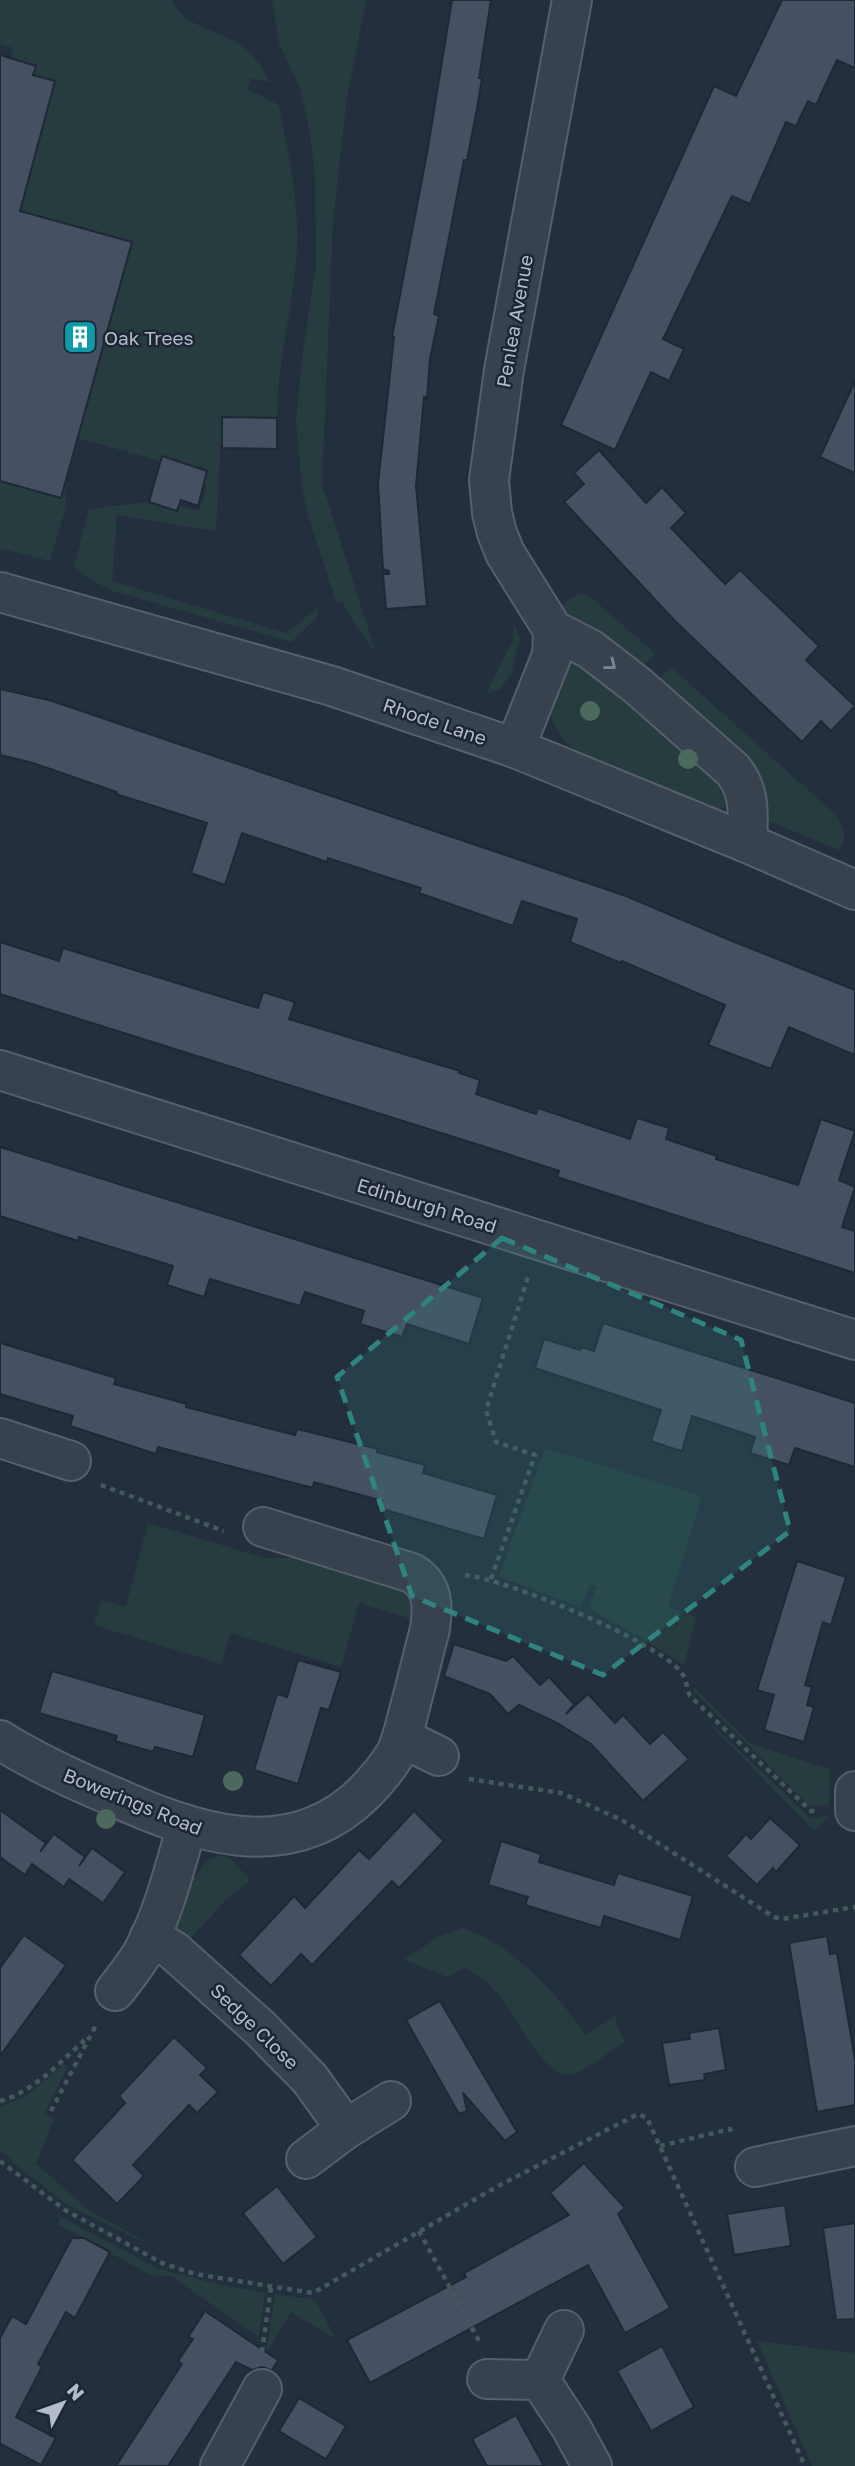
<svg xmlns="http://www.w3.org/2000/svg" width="855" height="2466" font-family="'Golos Text',sans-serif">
	<rect width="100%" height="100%" fill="#242f3e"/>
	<!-- green -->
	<g fill="#263c3f">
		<path d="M0 0H171C184 28 221 30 243 47 255 56 263 69 270 82L251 78 248 89 279 105C288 152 299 199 297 248 294 305 277 361 277 418L222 417 216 531 117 515 112 581 286 633 319 607 317 618 291 642 110 590 88 578 74 567 89 509 149 502 177 510 179 505 199 511 207 486 187 480 162 457 160 461 78 438 132 242 0 206V190L24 196 55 82 33 75 35 66 11 58 13 48 0 44Z"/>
		<polygon points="272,0 366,0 347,97 333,221 322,484 376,653 356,626 342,602 336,602 308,515 302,487 296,420 303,351 316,265 315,175 309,129 300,88 279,43"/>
		<polygon points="0,481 60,498 65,483 66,506 50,561 0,548"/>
		<path d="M587 594 656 654 635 673 567 616 561 608C569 598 574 595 587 594Z"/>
		<polygon points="513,623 520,638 511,674 500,689 486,694 513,640"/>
		<path d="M583 659 724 771 728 806 716 810 582 754C563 745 556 730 549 711L564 667 572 660Z"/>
		<path d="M671 667 836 815C843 826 848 837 839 850L766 820 657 682Z"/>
		<polygon points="545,1448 702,1496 668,1607 696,1617 684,1665 637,1635 591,1610 589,1605 597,1586 590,1585 580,1607 499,1576"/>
		<polygon points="148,1523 265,1558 300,1558 401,1582 414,1596 415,1620 359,1603 341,1667 231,1633 221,1664 94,1625 101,1600 126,1607"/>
		<polygon points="694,1687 751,1744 830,1769 829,1805 810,1806 694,1692"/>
		<polygon points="690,1704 811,1818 829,1817 814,1831"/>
		<polygon points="220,1855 231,1859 250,1880 225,1901 188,1941 180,1932 176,1922 185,1889 207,1861"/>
		<path d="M463 1928C511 1943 558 1995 586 2035L617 2015 616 2024 625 2042C613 2049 581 2075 569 2075 542 2075 514 2013 498 1994 489 1983 477 1973 464 1968L448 1977 404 1960 439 1936Z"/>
		<polygon points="64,2064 68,2066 45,2113 54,2118 36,2164 90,2211 166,2253 67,2205 11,2161 12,2159 0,2152 0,2107 26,2096"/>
		<polygon points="61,2217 157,2268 208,2282 265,2293 259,2337 171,2276 154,2277 58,2224"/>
		<polygon points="275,2294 315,2300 336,2339 291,2312 266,2353"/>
		<polygon points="757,2341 855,2353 855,2466 812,2466"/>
	</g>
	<!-- building -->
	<g fill="#455162" stroke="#1f2835" stroke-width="2">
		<polygon points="452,0 491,0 479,78 482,78 477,109 467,160 464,160 434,314 439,316 430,359 427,398 424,397 416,486 427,606 386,609 383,574 389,574 389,571 383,569 378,484 394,337 392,337 427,153"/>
		<polygon points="782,0 855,0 855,68 837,60 816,105 808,101 796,126 786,122 750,204 732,196 663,339 684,349 677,364 669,381 651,372 615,450 561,425 714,86 736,96"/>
		<polygon points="0,55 36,66 33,75 55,81 20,211 132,242 61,498 0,481"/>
		<polygon points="855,381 855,473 820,457"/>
		<polygon points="222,417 277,418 277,449 222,448"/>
		<polygon points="599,450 646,503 662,487 686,513 671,528 725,584 740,570 819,646 806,660 855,706 831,731 821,721 802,742 675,621 564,502 584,484 574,473"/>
		<polygon points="162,456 207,471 198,506 181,500 177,511 149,502"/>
		<polygon points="0,689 52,701 626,896 732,941 855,990 855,1055 789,1027 771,1069 708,1045 725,1005 622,961 621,963 570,942 577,919 522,901 513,926 419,893 421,888 328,858 327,862 242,833 225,885 191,873 207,823 116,794 117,792 33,763 0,755"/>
		<polygon points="0,942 59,961 63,948 258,1008 263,992 295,1002 289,1019 460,1071 459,1073 480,1080 476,1094 536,1114 538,1108 630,1139 637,1118 669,1128 666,1139 717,1156 716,1159 798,1185 821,1119 855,1131 839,1180 855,1187 842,1227 855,1231 855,1273 557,1177 559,1171 492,1149 0,994"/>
		<polygon points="0,1147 483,1298 469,1344 407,1324 402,1337 360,1324 364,1311 305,1292 300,1306 210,1279 204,1297 167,1285 173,1266 79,1237 78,1241 0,1216"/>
		<polygon points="603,1323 855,1403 855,1467 795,1448 789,1465 750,1453 755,1437 692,1416 682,1451 668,1447 651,1441 661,1410 535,1368 544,1339 580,1350 581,1347 594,1351"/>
		<polygon points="0,1343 116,1378 114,1384 187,1404 186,1407 295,1435 297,1429 378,1449 377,1452 425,1465 423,1473 497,1495 484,1539 379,1508 382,1501 314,1482 313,1488 158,1447 156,1454 70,1426 73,1416 0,1394"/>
		<polygon points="797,1561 846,1577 831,1625 823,1622 805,1685 812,1687 807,1705 814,1707 804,1742 764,1730 774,1695 757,1690"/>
		<polygon points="454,1644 506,1661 513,1656 540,1685 549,1677 574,1704 566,1714 588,1694 615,1723 623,1715 650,1744 663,1732 689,1759 643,1801 591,1744 557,1723 519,1705 508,1714 490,1694 444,1676"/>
		<polygon points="298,1660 341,1672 329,1710 321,1708 298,1784 254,1770 277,1694 287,1697"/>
		<polygon points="52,1671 205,1715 193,1757 155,1747 153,1752 115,1741 117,1736 39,1713"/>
		<polygon points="0,1810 46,1843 40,1852 54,1834 85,1857 79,1866 92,1848 125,1872 103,1903 69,1879 64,1887 32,1864 25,1875 0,1857"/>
		<polygon points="414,1811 444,1841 399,1888 392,1881 312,1965 301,1954 271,1986 239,1955 294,1896 305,1908 359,1850 369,1859"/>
		<polygon points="770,1818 800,1845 776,1872 773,1868 757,1885 726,1856 746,1834 751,1839"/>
		<polygon points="501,1841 541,1854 539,1862 614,1885 618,1873 693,1896 680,1940 604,1916 601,1928 525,1905 528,1897 488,1885"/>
		<polygon points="24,1935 66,1965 0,2056 0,1968"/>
		<polygon points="827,1936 830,1954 837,1953 855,2060 855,2105 817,2112 789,1943"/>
		<polygon points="440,2001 517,2132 505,2141 463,2093 467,2111 459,2114 406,2020"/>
		<polygon points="719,2028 726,2070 704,2074 705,2080 669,2085 662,2043 690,2039 689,2033"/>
		<polygon points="174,2037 207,2068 200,2075 218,2092 197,2113 189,2105 133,2165 144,2176 117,2204 72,2160 125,2103 119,2096"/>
		<polygon points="584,2163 625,2208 618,2214 670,2308 625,2333 588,2265 370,2383 347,2340 466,2277 464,2273 569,2215 550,2193"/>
		<polygon points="277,2186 317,2237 283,2264 243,2213"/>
		<polygon points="785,2205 791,2246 734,2255 727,2214"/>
		<polygon points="855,2223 855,2319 836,2320 823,2228"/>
		<polygon points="72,2238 84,2238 110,2252 75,2318 66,2312 38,2364 42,2367 16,2417 56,2438 41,2465 1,2444 0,2446 0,2338 12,2316 26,2324"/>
		<polygon points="205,2311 278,2360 272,2370 262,2367 252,2370 236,2362 168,2466 116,2466 182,2364 178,2361 193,2339 188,2337"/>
		<polygon points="662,2346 694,2407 651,2431 617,2371"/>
		<polygon points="299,2398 346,2426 326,2459 279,2431"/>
		<polygon points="516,2415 544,2466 487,2466 472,2439"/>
	</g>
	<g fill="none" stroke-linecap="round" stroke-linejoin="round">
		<!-- minor casing -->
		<g stroke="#565f6c" stroke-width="42">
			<g id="minor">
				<path d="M572 0 504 370 489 480 492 513 497 533 505 553 553 630 590 649 638 686 733 770C751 792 748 816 747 843"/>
				<polyline points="0,592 332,686 515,748 747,843 855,890"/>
				<polyline points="515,748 552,655 553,630"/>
				<polyline points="0,1070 855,1340"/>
				<polyline points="0,1438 71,1461"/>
				<polyline points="402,1738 439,1756"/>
				<path d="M0 1740C35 1762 72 1779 110 1795 192 1832 288 1867 363 1794 375 1782 387 1768 396 1753 403 1738 406 1722 410 1707 417 1681 423 1655 430 1629 433 1607 434 1586 412 1573L263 1527"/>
				<polyline points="855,1791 855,1811"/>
				<polyline points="150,1936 174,1951 260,2028 310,2079 346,2129"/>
				<path d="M115 1991C125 1978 136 1965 144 1950 164 1912 175 1867 187 1825"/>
				<polyline points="306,2159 346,2129 391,2101"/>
				<polyline points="755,2167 855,2146"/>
				<polyline points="487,2379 540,2380 572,2429 592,2466"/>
				<polyline points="540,2380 564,2330"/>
				<polyline points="220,2466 262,2389"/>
			</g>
		</g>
		<!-- path -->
		<g stroke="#44595c" stroke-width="4.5" stroke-dasharray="5 5" stroke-linecap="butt">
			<polyline points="101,1485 224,1531"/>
			<path d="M465 1575C505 1579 657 1641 681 1672 687 1679 686 1688 690 1696L811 1811H818"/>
			<polyline points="491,1579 535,1455 496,1442 486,1410 528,1277"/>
			<polyline points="469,1779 561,1793 622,1820 774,1917 782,1919 855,1907"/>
			<path d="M0 2101C34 2092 62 2060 88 2037"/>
			<polyline points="51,2111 96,2025"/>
			<polyline points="660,2146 730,2129 733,2136"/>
			<polyline points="0,2161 65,2210 162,2263 195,2274 313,2293 498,2186 638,2114 647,2118 805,2466"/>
			<polyline points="419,2231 479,2341"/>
			<polyline points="262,2352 271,2287"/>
		</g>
		<!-- minor -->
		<use href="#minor" stroke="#38414e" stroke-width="38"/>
	</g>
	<!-- trees -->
	<g fill="#4b6a5d">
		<circle cx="590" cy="711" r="10"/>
		<circle cx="688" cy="759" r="10"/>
		<circle cx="233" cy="1781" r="10"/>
		<circle cx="106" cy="1819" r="10"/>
	</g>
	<!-- one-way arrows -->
	<defs><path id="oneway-chevron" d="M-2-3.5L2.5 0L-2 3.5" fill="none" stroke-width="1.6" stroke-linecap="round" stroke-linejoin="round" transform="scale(1.75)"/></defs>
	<use stroke="#7c8592" href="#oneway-chevron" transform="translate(611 665) rotate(38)"/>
	<!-- marked area -->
	<path fill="#308480" fill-opacity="0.2" stroke="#308480" stroke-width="5" stroke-dasharray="14 9" stroke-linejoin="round" d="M502 1238 741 1340 790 1531 603 1675 412 1596 337 1377Z"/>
	<!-- icons -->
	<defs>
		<g id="building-square" transform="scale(1.75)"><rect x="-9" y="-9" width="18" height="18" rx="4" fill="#0f9aa8" stroke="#1d2633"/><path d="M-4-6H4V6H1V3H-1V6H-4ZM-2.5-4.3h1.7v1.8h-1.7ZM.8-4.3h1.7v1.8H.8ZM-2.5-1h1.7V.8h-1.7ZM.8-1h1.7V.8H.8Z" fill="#fff"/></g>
	</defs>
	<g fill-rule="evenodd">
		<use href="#building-square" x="80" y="337"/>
	</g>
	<g text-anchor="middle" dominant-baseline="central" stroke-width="5" stroke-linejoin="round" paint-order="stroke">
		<!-- street labels -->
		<g font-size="19" fill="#b4bcc9" stroke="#1d2633">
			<text transform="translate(514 321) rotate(-80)">Penlea Avenue</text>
			<text transform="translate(435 721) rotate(19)">Rhode Lane</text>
			<text transform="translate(427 1205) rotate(17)">Edinburgh Road</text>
			<text transform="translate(133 1801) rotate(22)">Bowerings Road</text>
			<text transform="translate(255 2026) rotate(44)">Sedge Close</text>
		</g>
		<!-- poi labels -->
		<g font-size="19" fill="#b4bcc9" stroke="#1d2633" text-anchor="start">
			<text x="104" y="337">Oak Trees</text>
		</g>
	</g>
	<!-- north arrow -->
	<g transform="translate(63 2403) rotate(49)" stroke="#1d2633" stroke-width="5" paint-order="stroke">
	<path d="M0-5L12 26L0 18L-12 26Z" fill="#b4bcc9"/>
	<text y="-10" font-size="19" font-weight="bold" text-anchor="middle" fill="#b4bcc9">N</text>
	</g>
</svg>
